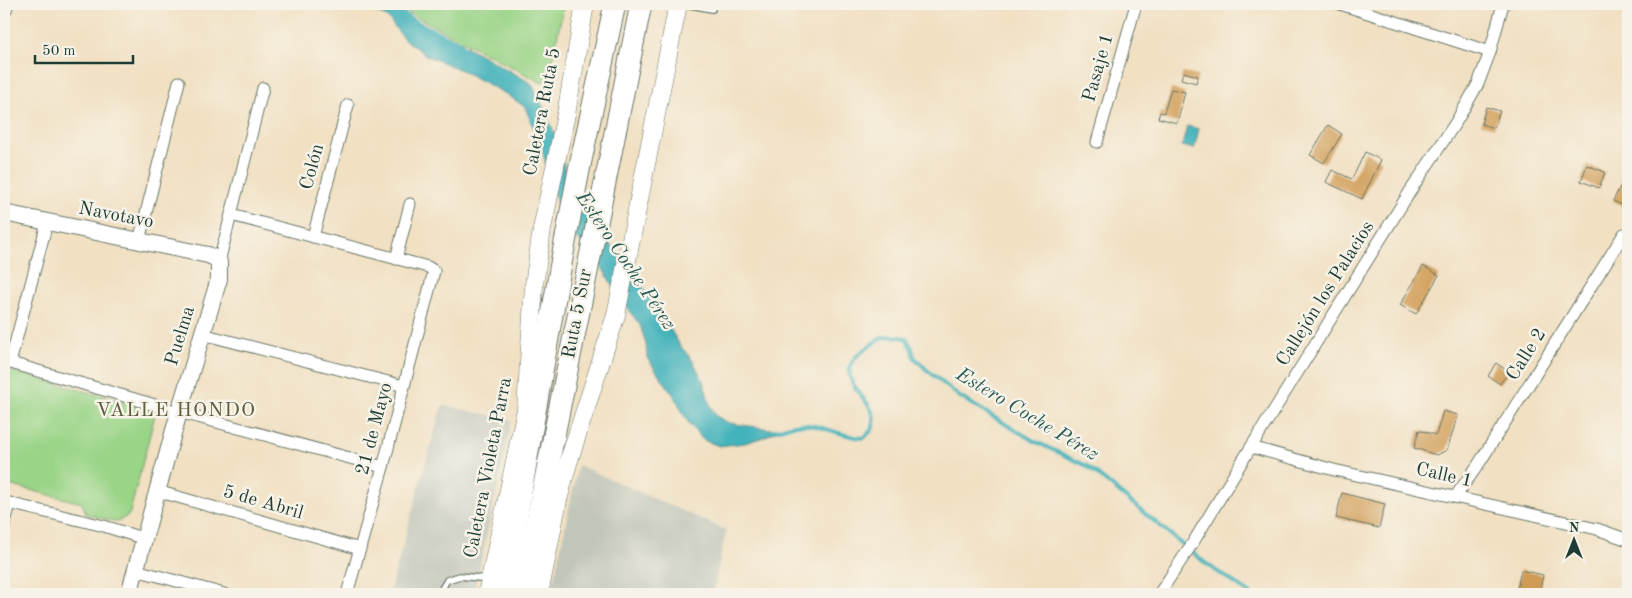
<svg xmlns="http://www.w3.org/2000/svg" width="1632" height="598" font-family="'Old Standard TT',serif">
	<rect width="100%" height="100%" fill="#f7f3e8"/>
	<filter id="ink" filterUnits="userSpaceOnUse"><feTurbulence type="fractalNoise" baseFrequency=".02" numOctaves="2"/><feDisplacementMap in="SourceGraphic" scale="10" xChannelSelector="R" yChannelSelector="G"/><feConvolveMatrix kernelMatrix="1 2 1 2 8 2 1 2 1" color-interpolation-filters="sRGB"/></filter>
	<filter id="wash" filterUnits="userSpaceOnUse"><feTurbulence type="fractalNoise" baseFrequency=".0096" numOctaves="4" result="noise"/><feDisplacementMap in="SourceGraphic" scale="20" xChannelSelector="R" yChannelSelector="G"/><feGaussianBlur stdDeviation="1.12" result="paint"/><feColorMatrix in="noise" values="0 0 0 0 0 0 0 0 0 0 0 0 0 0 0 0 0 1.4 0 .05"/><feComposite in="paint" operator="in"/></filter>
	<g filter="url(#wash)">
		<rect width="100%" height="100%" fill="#f1e0c2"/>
		<!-- industrial -->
		<g fill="#c2c6b9">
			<polygon points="442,405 512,420 474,594 389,594"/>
			<polygon points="578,465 726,530 713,594 551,594"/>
		</g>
		<!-- green -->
		<g fill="#9ad487" stroke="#5c885e">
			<polygon points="397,4 564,4 550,73 542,83 411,14"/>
			<polygon points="5,369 156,411 130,512 128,516 116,522 86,514 82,503 9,485 4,489"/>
		</g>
		<!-- water -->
		<g fill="#42b2bb" stroke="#307878">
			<polygon points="357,4 390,4 413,20 462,44 531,83 546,113 559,145 566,176 583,209 651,298 669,326 678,343 693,361 704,383 710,405 716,416 729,423 778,430 764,437 745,443 719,446 703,440 687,421 675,397 647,358 646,344 640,325 623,303 598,261 577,239 560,212 551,184 542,149 525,107 506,94 461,70 427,56 404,39 387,17"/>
			<polygon points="1187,126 1199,129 1194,149 1182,146"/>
		</g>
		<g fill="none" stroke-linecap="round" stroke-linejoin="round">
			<!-- stream -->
			<g stroke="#42b2bb" stroke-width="4">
				<polyline points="390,4 413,20 462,44"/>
				<path d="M775 430C781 429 788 426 794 425 819 422 840 437 864 438 868 434 874 429 874 422 876 400 835 383 855 358 858 354 863 351 867 348 883 335 885 335 906 338L912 348 914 357 926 369 960 397 1034 441 1087 466 1209 566 1251 594"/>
			</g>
		</g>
		<g id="blocks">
			<!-- building -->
			<g fill="#d09c54">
				<polygon points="1183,72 1198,76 1196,83 1181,79"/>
				<polygon points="1171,89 1185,92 1177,123 1158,118 1160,112 1164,113"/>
				<polygon points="1486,107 1500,111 1494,128 1481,124"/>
				<polygon points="1328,125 1342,134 1324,163 1310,155"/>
				<polygon points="1365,152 1381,160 1362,199 1326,182 1332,170 1352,179"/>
				<polygon points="1587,165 1605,172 1599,188 1581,181"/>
				<polygon points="1628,171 1628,202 1626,207 1613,201"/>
				<polygon points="1423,266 1439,275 1416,314 1400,305"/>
				<polygon points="1496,363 1509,372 1500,384 1488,376"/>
				<polygon points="1443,411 1458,415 1447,450 1437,455 1414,448 1419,430 1436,435"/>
				<polygon points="1342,493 1385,504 1379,528 1336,518"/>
				<polygon points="1521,570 1543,575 1539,594 1516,594"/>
			</g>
		</g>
	</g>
	<g filter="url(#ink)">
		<use href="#blocks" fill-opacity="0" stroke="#687666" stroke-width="1"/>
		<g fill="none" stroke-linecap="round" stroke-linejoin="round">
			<!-- lane casing -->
			<g stroke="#687666" stroke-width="8">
				<g id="lane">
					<polyline points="685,4 712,9"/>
					<polyline points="439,594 447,580 460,576 488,579"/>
				</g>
			</g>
			<!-- street casing -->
			<g stroke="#687666" stroke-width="13">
				<g id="street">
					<polyline points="1340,4 1490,52"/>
					<polyline points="1097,142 1136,4"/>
					<polyline points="231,215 428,267 434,271 383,467 347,594"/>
					<polyline points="313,237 348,105"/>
					<polyline points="139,241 179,82"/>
					<polyline points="396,259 410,204"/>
					<polyline points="219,262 263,88"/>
					<polyline points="202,334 404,386"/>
					<polyline points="4,361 179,412 383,467"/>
					<polyline points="10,363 47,223"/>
					<polyline points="1251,447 1334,470 1597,529 1628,540"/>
					<polyline points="157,491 360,549"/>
					<polyline points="1455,497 1478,465 1624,234 1628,236"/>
					<polyline points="4,502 104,526 145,539"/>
					<polyline points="4,526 10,503"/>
					<polyline points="136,570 224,594"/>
					<polyline points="1159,594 1194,541 1238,468 1411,190 1456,122 1478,84 1490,52 1503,4"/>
				</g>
			</g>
			<!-- secondary casing -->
			<g stroke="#687666" stroke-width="18">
				<g id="secondary">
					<polyline points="4,8 5,4"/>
					<polyline points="4,213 208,255 215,258 219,262 219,279 179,412 129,594"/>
				</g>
			</g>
			<!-- primary casing -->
			<g stroke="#687666" stroke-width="19">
				<g id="primary">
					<polyline points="487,594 526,409 534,285 542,229 567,109 585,4"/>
					<polyline points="539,594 558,500 568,463 616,315 678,4"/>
				</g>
			</g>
			<!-- highway casing -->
			<g stroke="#687666" stroke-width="23">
				<g id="highway">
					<polyline points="503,594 562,258 580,165 615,4"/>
					<polyline points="522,594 641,4"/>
				</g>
			</g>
			<!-- lane -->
			<use href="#lane" stroke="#fff" stroke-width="5.5"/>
			<!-- street -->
			<use href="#street" stroke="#fff" stroke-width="11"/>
			<!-- secondary -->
			<use href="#secondary" stroke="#fff" stroke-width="16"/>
			<!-- primary -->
			<use href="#primary" stroke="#fff" stroke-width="18"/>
			<!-- highway -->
			<use href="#highway" stroke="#fff" stroke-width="21"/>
		</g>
	</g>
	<g text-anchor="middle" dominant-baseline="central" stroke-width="5" stroke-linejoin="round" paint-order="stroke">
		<!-- street labels -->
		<g font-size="19" fill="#1f3d34" stroke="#f7f3e8">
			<text transform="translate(1099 68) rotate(-74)">Pasaje 1</text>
			<text transform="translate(543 112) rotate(-79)">Caletera Ruta 5</text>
			<text transform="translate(313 167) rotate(-75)">Colón</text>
			<text transform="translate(116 216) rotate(11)">Navotavo</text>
			<text transform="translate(1326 294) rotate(-58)">Callejón los Palacios</text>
			<text transform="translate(578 314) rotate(-79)">Ruta 5 Sur</text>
			<text transform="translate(181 336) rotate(-73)">Puelma</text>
			<text transform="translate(1527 355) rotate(-58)">Calle 2</text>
			<text transform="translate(375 429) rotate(-75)">21 de Mayo</text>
			<text transform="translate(489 468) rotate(-79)">Caletera Violeta Parra</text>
			<text transform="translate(1444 476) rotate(13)">Calle 1</text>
			<text transform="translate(263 503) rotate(16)">5 de Abril</text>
		</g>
		<!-- water labels -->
		<g font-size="20" font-style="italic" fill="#285a56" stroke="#f7f3e8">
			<text transform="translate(625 261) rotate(56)">Estero Coche Pérez</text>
			<text transform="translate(1027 415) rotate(31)">Estero Coche Pérez</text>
		</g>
		<!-- neighbourhood labels -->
		<g font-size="20" letter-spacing="1" fill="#5d5e3f" stroke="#f7f3e8">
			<text x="176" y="411">VALLE HONDO</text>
		</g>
	</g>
	<!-- margin -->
	<rect width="1632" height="598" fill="none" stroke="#f7f3e8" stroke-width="20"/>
	<!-- north arrow -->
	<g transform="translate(1574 540)" stroke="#f7f3e8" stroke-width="4" paint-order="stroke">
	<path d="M0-4L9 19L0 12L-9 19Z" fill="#1f3d34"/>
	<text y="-8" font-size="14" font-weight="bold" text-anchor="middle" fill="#1f3d34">N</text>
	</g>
	<!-- scale -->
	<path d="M35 55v8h98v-8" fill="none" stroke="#1f3d34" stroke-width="2.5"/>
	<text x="42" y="55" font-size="15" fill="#1f3d34" stroke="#f7f3e8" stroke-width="4" paint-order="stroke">50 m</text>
</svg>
